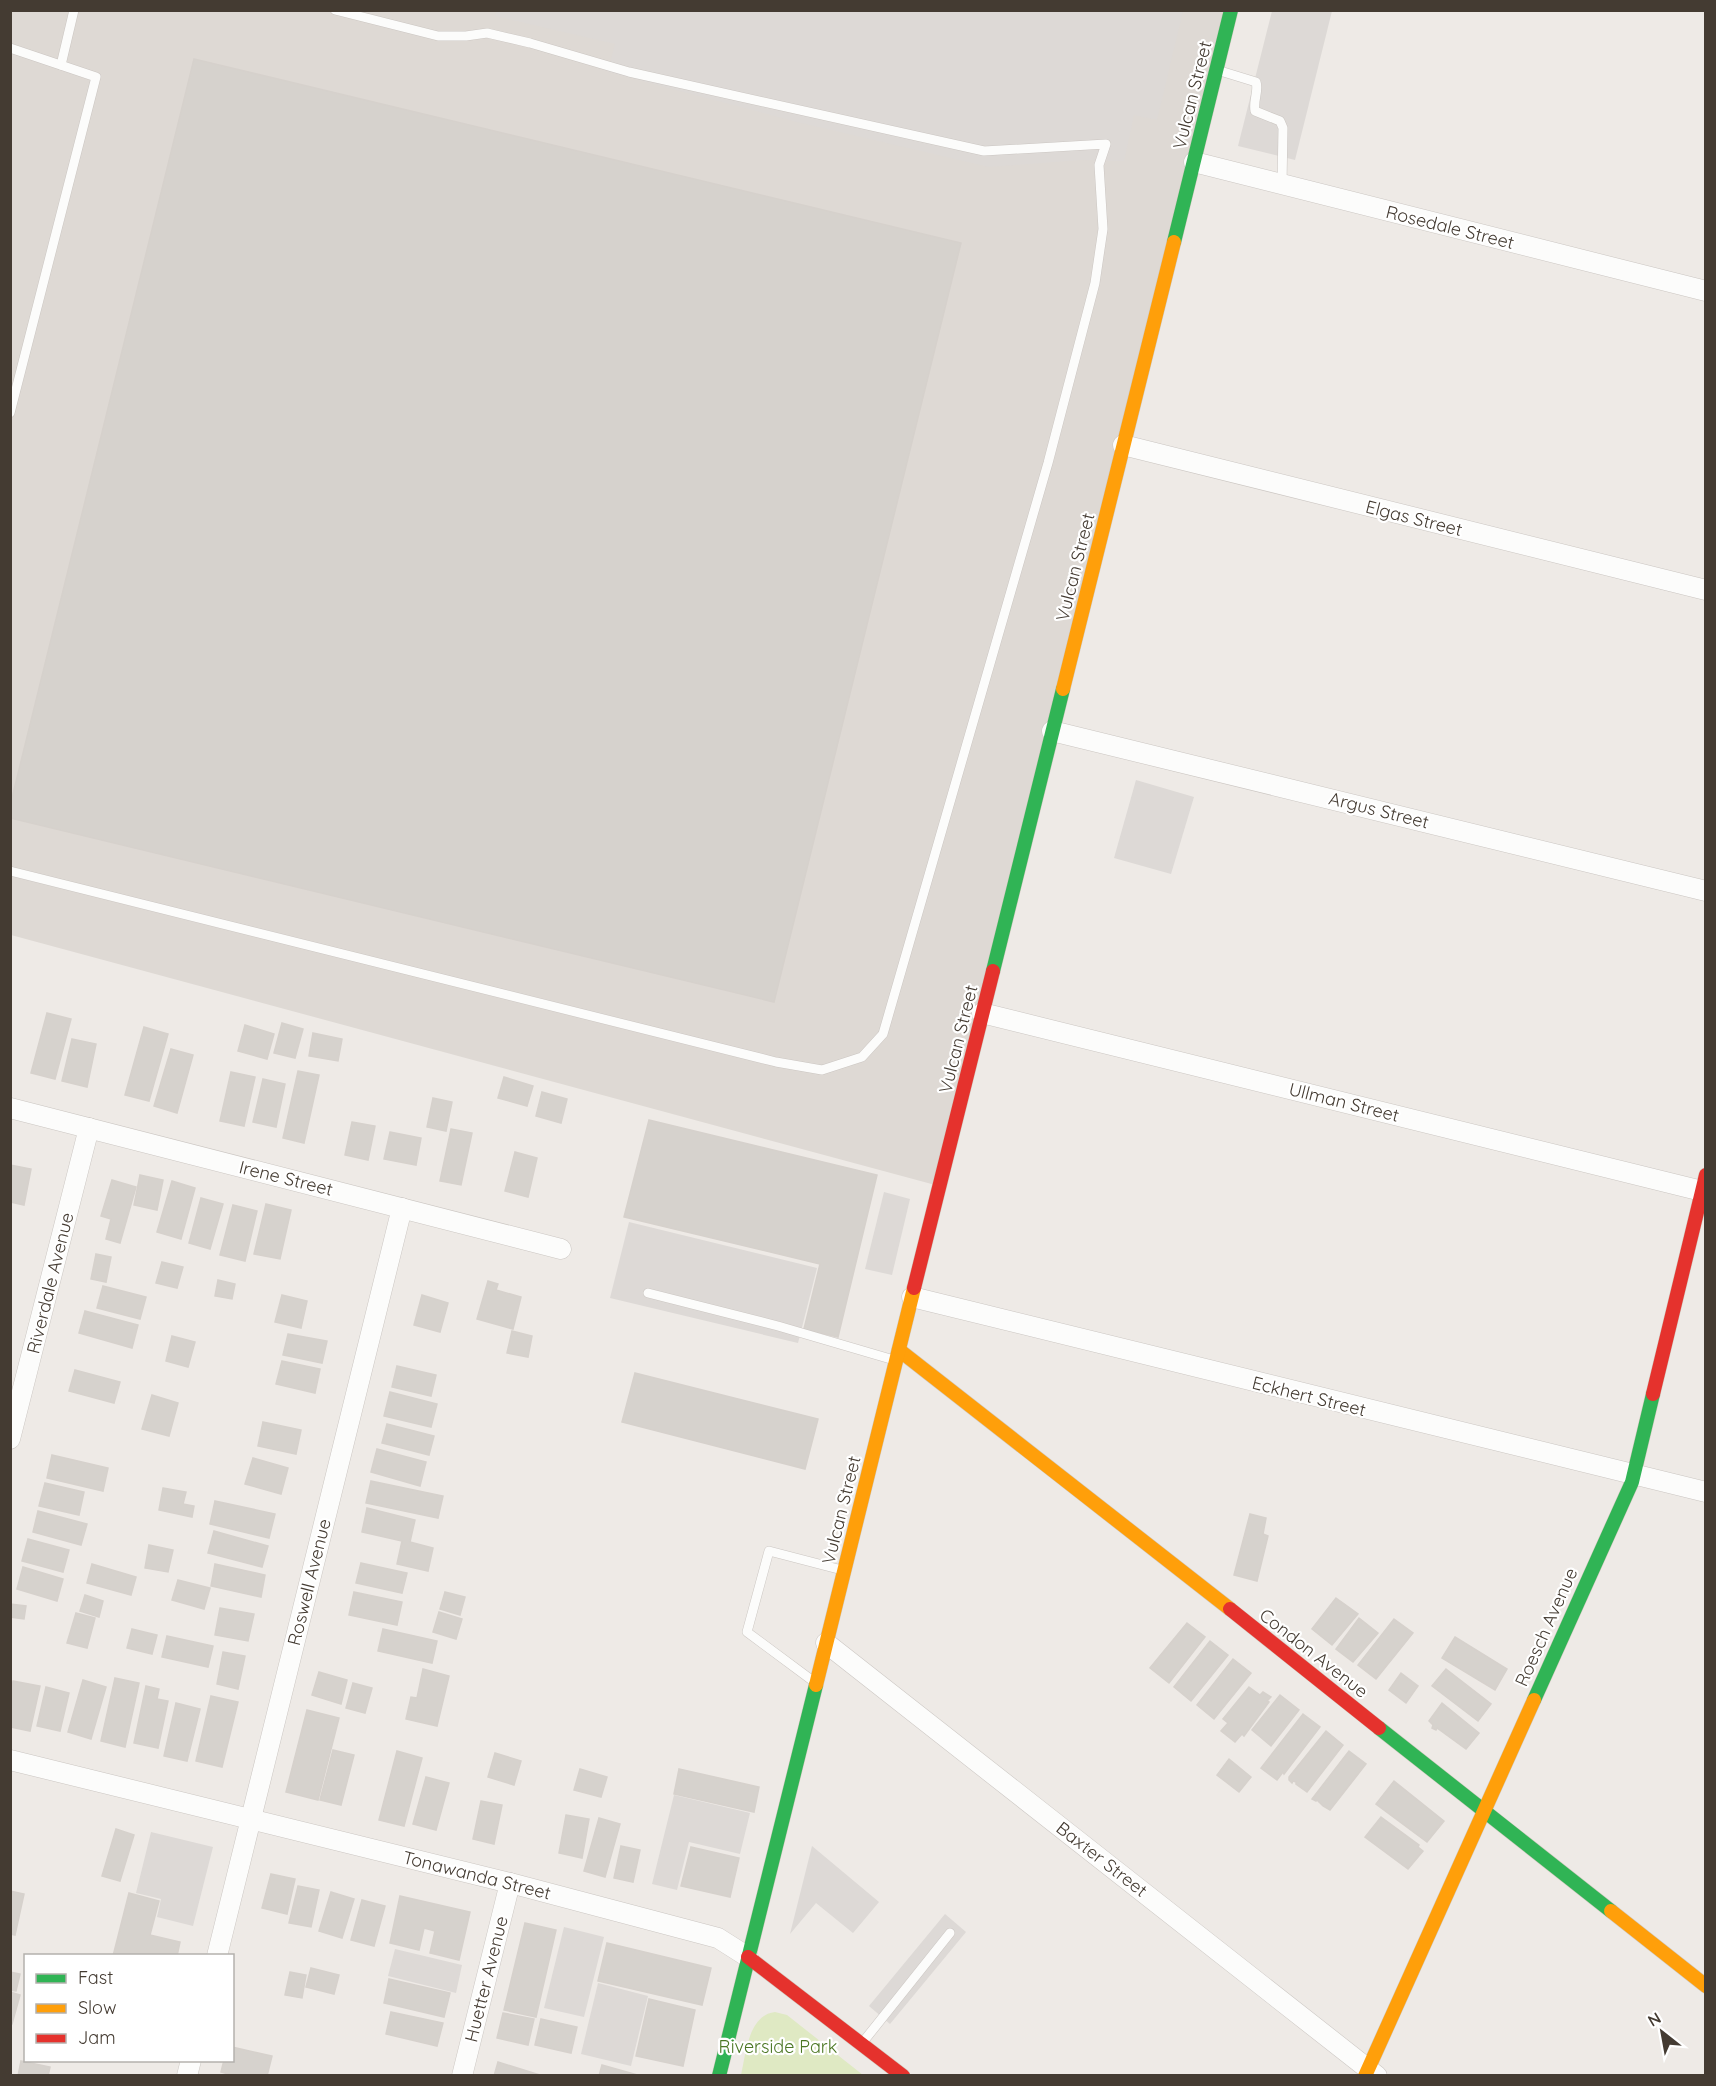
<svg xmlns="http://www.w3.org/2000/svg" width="1716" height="2086" font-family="Quicksand,sans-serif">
	<rect width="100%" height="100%" fill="#eeeae6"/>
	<!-- industrial -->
	<polygon fill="#ded9d4" points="10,11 1229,11 939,1186 11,935"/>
	<!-- green -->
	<path fill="#dfe9c3" d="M775 2012 787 2015 863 2075H741C746 2054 748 2015 775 2012Z"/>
	<!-- parking -->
	<g fill="#ddd9d6">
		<polygon points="497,10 1183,11 1157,120 1134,115 1124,161 1081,160 989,167 793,121 608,72 615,44 495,16"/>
		<polygon points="1272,11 1332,11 1295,160 1238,146"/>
		<polygon points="1136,780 1194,797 1171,874 1114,858"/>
		<polygon points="884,1192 910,1199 892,1275 865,1269"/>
		<polygon points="629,1222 817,1268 798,1343 610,1298"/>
		<polygon points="674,1795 750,1813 740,1854 689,1842 677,1890 652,1884"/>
		<polygon points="151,1832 213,1847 193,1926 157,1917 161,1899 136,1893"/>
		<polygon points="812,1846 879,1902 853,1933 816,1903 790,1934"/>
		<polygon points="945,1914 966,1932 890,2024 869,2006"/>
		<polygon points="564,1927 604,1937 584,2017 544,2008"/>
		<polygon points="395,1949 462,1965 456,1993 388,1976"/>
		<polygon points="598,1983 648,1996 631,2066 581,2054"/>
	</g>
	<!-- building -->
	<g fill="#d6d2cd" stroke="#d6d1cc" stroke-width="1.5">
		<polygon points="194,59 961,243 774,1002 10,818 10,806"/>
		<polygon points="47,1013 71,1019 55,1079 31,1073"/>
		<polygon points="282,1023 303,1029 295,1058 274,1053"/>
		<polygon points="245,1025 274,1034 267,1059 238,1051"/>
		<polygon points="144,1027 168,1034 149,1101 125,1095"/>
		<polygon points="313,1033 342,1039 338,1061 309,1056"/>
		<polygon points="72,1039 96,1044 87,1087 62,1081"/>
		<polygon points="171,1049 193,1055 177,1113 154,1106"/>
		<polygon points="298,1071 319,1075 304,1143 283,1138"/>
		<polygon points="231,1072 255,1077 244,1126 220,1121"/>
		<polygon points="504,1077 533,1086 527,1106 498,1098"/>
		<polygon points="263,1079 285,1084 276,1127 253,1122"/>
		<polygon points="542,1092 567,1099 561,1123 536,1116"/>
		<polygon points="433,1098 452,1102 446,1131 427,1127"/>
		<polygon points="649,1120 877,1175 838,1337 804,1329 820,1264 624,1217"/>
		<polygon points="352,1122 375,1126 368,1160 345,1155"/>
		<polygon points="451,1129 472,1133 461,1185 440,1181"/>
		<polygon points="390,1132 421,1138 416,1165 384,1159"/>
		<polygon points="515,1152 537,1158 528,1197 505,1191"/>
		<polygon points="10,1165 31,1169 24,1205 10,1202"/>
		<polygon points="140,1175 163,1180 157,1210 134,1205"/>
		<polygon points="112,1180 136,1187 120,1243 106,1239 111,1219 101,1216"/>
		<polygon points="172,1181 195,1188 181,1239 157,1232"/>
		<polygon points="201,1198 223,1204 210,1249 189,1243"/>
		<polygon points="266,1204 291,1210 280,1259 254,1254"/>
		<polygon points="233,1205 257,1211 245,1261 220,1255"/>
		<polygon points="96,1254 111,1257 106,1282 91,1279"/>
		<polygon points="162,1262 183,1267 177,1288 156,1283"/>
		<polygon points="218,1280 235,1284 232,1299 215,1296"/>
		<polygon points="488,1281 498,1284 496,1290 521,1297 513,1329 477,1319"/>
		<polygon points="103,1286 146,1297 140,1319 97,1308"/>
		<polygon points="282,1295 307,1301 301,1328 275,1322"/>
		<polygon points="422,1295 448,1303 440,1332 414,1325"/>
		<polygon points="85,1311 138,1325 132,1348 79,1333"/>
		<polygon points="512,1331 532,1336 528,1357 507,1353"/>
		<polygon points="288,1334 327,1341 322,1363 283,1355"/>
		<polygon points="172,1336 195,1342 188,1367 166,1361"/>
		<polygon points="282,1361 320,1369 315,1393 276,1384"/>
		<polygon points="397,1366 436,1375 431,1396 392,1387"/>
		<polygon points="75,1370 120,1382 114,1403 69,1391"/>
		<polygon points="635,1373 818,1419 805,1469 622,1422"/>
		<polygon points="390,1392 437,1404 431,1427 384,1416"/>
		<polygon points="152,1395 178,1403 169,1436 142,1429"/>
		<polygon points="263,1422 301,1430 296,1454 258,1446"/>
		<polygon points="387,1424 434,1436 429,1455 382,1443"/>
		<polygon points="377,1449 426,1462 420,1486 371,1472"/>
		<polygon points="52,1455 108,1468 103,1491 47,1478"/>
		<polygon points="253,1458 288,1468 281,1494 245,1484"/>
		<polygon points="371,1481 443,1496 438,1518 366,1503"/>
		<polygon points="45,1483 84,1492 79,1515 39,1506"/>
		<polygon points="163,1488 186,1492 183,1504 194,1506 192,1517 159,1510"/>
		<polygon points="215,1501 275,1514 269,1538 210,1524"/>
		<polygon points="367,1508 415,1520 410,1542 433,1548 428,1571 397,1564 402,1541 362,1532"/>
		<polygon points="38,1511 87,1524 81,1545 33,1532"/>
		<polygon points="1250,1514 1266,1518 1263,1534 1268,1536 1257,1581 1234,1575"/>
		<polygon points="214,1531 268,1546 262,1567 208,1553"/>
		<polygon points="28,1539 69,1550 63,1572 22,1561"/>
		<polygon points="149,1545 173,1550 168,1572 145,1568"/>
		<polygon points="361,1563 407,1573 402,1593 356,1583"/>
		<polygon points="92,1564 136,1577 131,1595 87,1583"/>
		<polygon points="215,1564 265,1575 261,1597 211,1586"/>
		<polygon points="23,1567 63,1579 57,1601 17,1589"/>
		<polygon points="178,1580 210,1588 204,1609 172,1600"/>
		<polygon points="354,1592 402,1602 397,1625 349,1615"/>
		<polygon points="445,1592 465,1597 460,1615 440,1609"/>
		<polygon points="85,1595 103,1601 99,1617 80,1611"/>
		<polygon points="1336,1598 1358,1614 1332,1645 1312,1629"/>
		<polygon points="10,1604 26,1606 24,1619 10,1617"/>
		<polygon points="220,1608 254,1614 248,1641 215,1635"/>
		<polygon points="439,1612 462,1619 456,1639 433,1632"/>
		<polygon points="76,1613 95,1618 87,1648 67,1643"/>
		<polygon points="1359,1618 1378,1633 1353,1662 1336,1649"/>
		<polygon points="1394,1619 1413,1633 1376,1679 1358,1665"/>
		<polygon points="1187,1623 1205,1637 1169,1683 1150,1668"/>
		<polygon points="132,1629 157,1635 152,1654 127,1648"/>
		<polygon points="383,1629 437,1641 432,1663 378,1651"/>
		<polygon points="167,1636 213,1646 208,1667 162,1657"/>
		<polygon points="1455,1637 1507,1669 1495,1690 1442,1658"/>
		<polygon points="1210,1641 1228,1655 1191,1701 1174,1687"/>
		<polygon points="223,1652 245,1656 238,1689 217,1684"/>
		<polygon points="1233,1659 1251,1673 1214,1719 1197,1705"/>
		<polygon points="423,1669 449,1676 437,1726 406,1719 411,1697 417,1698"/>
		<polygon points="1446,1669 1491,1704 1478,1721 1432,1686"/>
		<polygon points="319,1672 347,1680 341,1704 312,1695"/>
		<polygon points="1401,1673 1418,1686 1406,1703 1389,1690"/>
		<polygon points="115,1678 139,1683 125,1747 101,1741"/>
		<polygon points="83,1680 106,1687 91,1739 68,1732"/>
		<polygon points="13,1681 40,1686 30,1731 10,1727 10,1693"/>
		<polygon points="353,1683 372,1688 365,1713 346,1708"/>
		<polygon points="146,1686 159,1689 157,1699 168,1701 158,1748 134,1743"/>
		<polygon points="46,1687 69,1693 60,1731 37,1726"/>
		<polygon points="1249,1687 1260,1695 1263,1692 1271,1697 1267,1701 1269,1702 1244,1736 1242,1734 1235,1742 1221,1731 1228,1723 1223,1719"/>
		<polygon points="1280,1695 1299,1710 1271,1746 1252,1730"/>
		<polygon points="211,1696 238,1702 222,1767 196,1761"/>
		<polygon points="176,1703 200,1709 187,1761 164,1756"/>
		<polygon points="1442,1703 1479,1733 1466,1749 1437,1728 1436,1730 1432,1728 1433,1725 1429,1721"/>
		<polygon points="307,1710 339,1718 318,1800 286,1792"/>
		<polygon points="1303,1714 1320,1727 1284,1774 1283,1772 1277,1780 1261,1768"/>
		<polygon points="1326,1731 1343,1745 1307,1792 1296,1784 1296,1782 1293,1781 1292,1783 1289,1780 1289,1777"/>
		<polygon points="333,1750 354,1755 341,1805 320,1800"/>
		<polygon points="397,1751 422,1758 404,1826 379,1820"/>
		<polygon points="1349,1751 1366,1764 1330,1810 1323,1806 1317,1800 1316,1801 1312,1799"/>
		<polygon points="495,1753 521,1761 514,1785 488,1777"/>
		<polygon points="1229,1759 1251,1777 1239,1792 1217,1775"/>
		<polygon points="580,1769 607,1777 601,1797 574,1790"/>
		<polygon points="679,1769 759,1787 754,1812 674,1794"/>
		<polygon points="426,1777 449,1783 436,1830 413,1824"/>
		<polygon points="1394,1781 1444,1821 1427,1842 1376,1804"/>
		<polygon points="481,1801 502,1805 494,1844 473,1839"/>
		<polygon points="566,1815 589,1819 582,1858 559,1853"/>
		<polygon points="1381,1817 1419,1845 1418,1847 1423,1851 1408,1869 1365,1837"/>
		<polygon points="599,1818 620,1824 605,1877 584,1871"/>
		<polygon points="116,1829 134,1835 120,1881 102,1876"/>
		<polygon points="621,1846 640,1850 633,1882 614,1878"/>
		<polygon points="691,1847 739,1858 730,1897 681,1886"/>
		<polygon points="271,1874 295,1879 287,1914 262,1908"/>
		<polygon points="298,1886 319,1890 311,1927 289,1923"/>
		<polygon points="10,1891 24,1894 15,1935 10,1934"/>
		<polygon points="331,1892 354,1899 342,1938 319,1931"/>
		<polygon points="129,1893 159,1901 150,1935 180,1942 177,1956 113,1956"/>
		<polygon points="400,1896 470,1912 459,1960 430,1953 435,1931 424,1928 419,1950 390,1943"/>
		<polygon points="362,1900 385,1906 374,1946 351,1940"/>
		<polygon points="525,1923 556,1930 536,2017 504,2010"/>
		<polygon points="607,1943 711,1968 702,2005 598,1981"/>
		<polygon points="311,1968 339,1975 334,1994 306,1987"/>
		<polygon points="10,1972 20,1974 16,1991 10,1990"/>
		<polygon points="290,1972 306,1975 302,1998 285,1995"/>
		<polygon points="389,1979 450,1993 444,2017 384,2003"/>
		<polygon points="10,1992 20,1995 12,2024 10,2024"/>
		<polygon points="649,1999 695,2010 683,2066 636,2056"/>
		<polygon points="391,2012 443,2023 437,2046 386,2034"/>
		<polygon points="503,2013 534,2019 528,2045 497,2038"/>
		<polygon points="541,2019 577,2027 571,2053 535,2045"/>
		<polygon points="232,2047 272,2056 267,2076 235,2076 221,2072 224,2060 232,2060"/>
		<polygon points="21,2061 50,2067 48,2076 18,2076"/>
		<polygon points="498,2062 543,2076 494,2076"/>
		<polygon points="602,2065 641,2076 599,2076"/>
	</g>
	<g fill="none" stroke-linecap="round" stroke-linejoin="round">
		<!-- lane casing -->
		<g stroke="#cbc6c2" stroke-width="10">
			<g id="lane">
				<polyline points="10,48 96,77 10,413"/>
				<polyline points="61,65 74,10"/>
				<path d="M1217 70 1256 82C1259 91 1253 100 1255 111L1280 121 1283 128 1282 185"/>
				<polyline points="10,871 776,1062 822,1070 862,1057 883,1034 1048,463 1095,283 1103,229 1099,165 1106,144 984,151 629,72 530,43 487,33 466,36 438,36 335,10"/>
				<polyline points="648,1293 778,1326 894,1360"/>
				<polyline points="813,1681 747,1632 769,1551 842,1570"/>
				<polyline points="863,2042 950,1933"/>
			</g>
		</g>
		<!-- street casing -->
		<g stroke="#cbc6c2" stroke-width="21">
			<g id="street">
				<polyline points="1194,162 1706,291"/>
				<polyline points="1123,445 1706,590"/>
				<polyline points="1052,731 1706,891"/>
				<polyline points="982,1013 1706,1192"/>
				<polyline points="10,1108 561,1249"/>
				<polyline points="912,1297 1706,1492"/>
				<polyline points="10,1439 89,1128"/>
				<polyline points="826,1643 1377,2076"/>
				<polyline points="10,1760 510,1883 718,1938 748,1957"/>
				<polyline points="217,1956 402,1208"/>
				<polyline points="187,2076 191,2060"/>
				<polyline points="462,2076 510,1883"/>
			</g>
		</g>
		<!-- fast casing -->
		<g stroke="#cfc8bd" stroke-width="15">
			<g id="fast">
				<polyline points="1174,242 1231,10"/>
				<polyline points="993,971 1063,689"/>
				<polyline points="1534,1700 1632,1482 1653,1394"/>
				<polyline points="1379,1728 1611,1911"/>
				<polyline points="719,2076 816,1685"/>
			</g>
		</g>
		<!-- slow casing -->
		<g stroke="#cfc8bd" stroke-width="15">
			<g id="slow">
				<polyline points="1063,689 1174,242"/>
				<polyline points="899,1350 1230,1609"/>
				<polyline points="816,1685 914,1288"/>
				<polyline points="1611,1911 1706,1986"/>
				<polyline points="1365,2076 1534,1700"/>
			</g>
		</g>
		<!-- jam casing -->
		<g stroke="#cfc8bd" stroke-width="15">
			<g id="jam">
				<polyline points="914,1288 993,971"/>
				<polyline points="1653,1394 1706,1175"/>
				<polyline points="1230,1609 1379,1728"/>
				<polyline points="748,1957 903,2076"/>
			</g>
		</g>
		<!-- lane -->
		<use href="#lane" stroke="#fcfcfb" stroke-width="9"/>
		<!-- street -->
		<use href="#street" stroke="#fcfcfb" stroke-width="20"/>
		<!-- fast -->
		<use href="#fast" stroke="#30b455" stroke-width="14"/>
		<!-- slow -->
		<use href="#slow" stroke="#ff9f0a" stroke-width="14"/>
		<!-- jam -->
		<use href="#jam" stroke="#e5322d" stroke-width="14"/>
	</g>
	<g text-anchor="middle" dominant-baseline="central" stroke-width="4.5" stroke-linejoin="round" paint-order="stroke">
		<!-- street labels -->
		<g font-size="18" fill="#443b32" stroke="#fff">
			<text transform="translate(1192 95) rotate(-76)">Vulcan Street</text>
			<text transform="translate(1450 227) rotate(14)">Rosedale Street</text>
			<text transform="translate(1414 518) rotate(14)">Elgas Street</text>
			<text transform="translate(1075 567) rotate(-76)">Vulcan Street</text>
			<text transform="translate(1379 810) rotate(14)">Argus Street</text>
			<text transform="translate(958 1039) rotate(-76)">Vulcan Street</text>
			<text transform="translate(1344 1102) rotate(14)">Ullman Street</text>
			<text transform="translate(286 1178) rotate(14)">Irene Street</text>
			<text transform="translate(50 1283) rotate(-76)">Riverdale Avenue</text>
			<text transform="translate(1309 1396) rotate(14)">Eckhert Street</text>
			<text transform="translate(841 1510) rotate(-76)">Vulcan Street</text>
			<text transform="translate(309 1582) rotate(-76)">Roswell Avenue</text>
			<text transform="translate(1546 1627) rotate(-66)">Roesch Avenue</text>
			<text transform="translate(1314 1653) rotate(38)">Condon Avenue</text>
			<text transform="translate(1102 1859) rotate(38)">Baxter Street</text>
			<text transform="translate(477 1875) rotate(14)">Tonawanda Street</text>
			<text transform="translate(486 1979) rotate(-76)">Huetter Avenue</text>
		</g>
		<!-- park labels -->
		<g font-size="18" fill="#4b7723" stroke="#fff">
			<text x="778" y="2046">Riverside Park</text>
		</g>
	</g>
	<!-- border -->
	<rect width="1716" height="2086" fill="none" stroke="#443b32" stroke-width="24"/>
	<!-- legend -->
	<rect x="24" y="1954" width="210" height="108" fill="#ffffff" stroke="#b4b1ad" stroke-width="1.5"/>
	<rect x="36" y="1974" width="30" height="9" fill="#30b455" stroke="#b4b1ad" stroke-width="1.5"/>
	<text x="78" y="1984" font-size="18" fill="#443b32">Fast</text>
	<rect x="36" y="2004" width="30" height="9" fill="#ff9f0a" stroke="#b4b1ad" stroke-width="1.5"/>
	<text x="78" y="2014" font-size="18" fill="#443b32">Slow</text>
	<rect x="36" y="2034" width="30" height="9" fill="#e5322d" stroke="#b4b1ad" stroke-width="1.5"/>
	<text x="78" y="2044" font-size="18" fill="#443b32">Jam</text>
	<!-- north arrow -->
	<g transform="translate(1662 2032) rotate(329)" stroke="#ffffff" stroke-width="4.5" paint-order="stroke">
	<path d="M0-4.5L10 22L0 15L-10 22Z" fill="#443b32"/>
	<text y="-9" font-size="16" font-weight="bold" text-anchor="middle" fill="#443b32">N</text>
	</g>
</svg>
